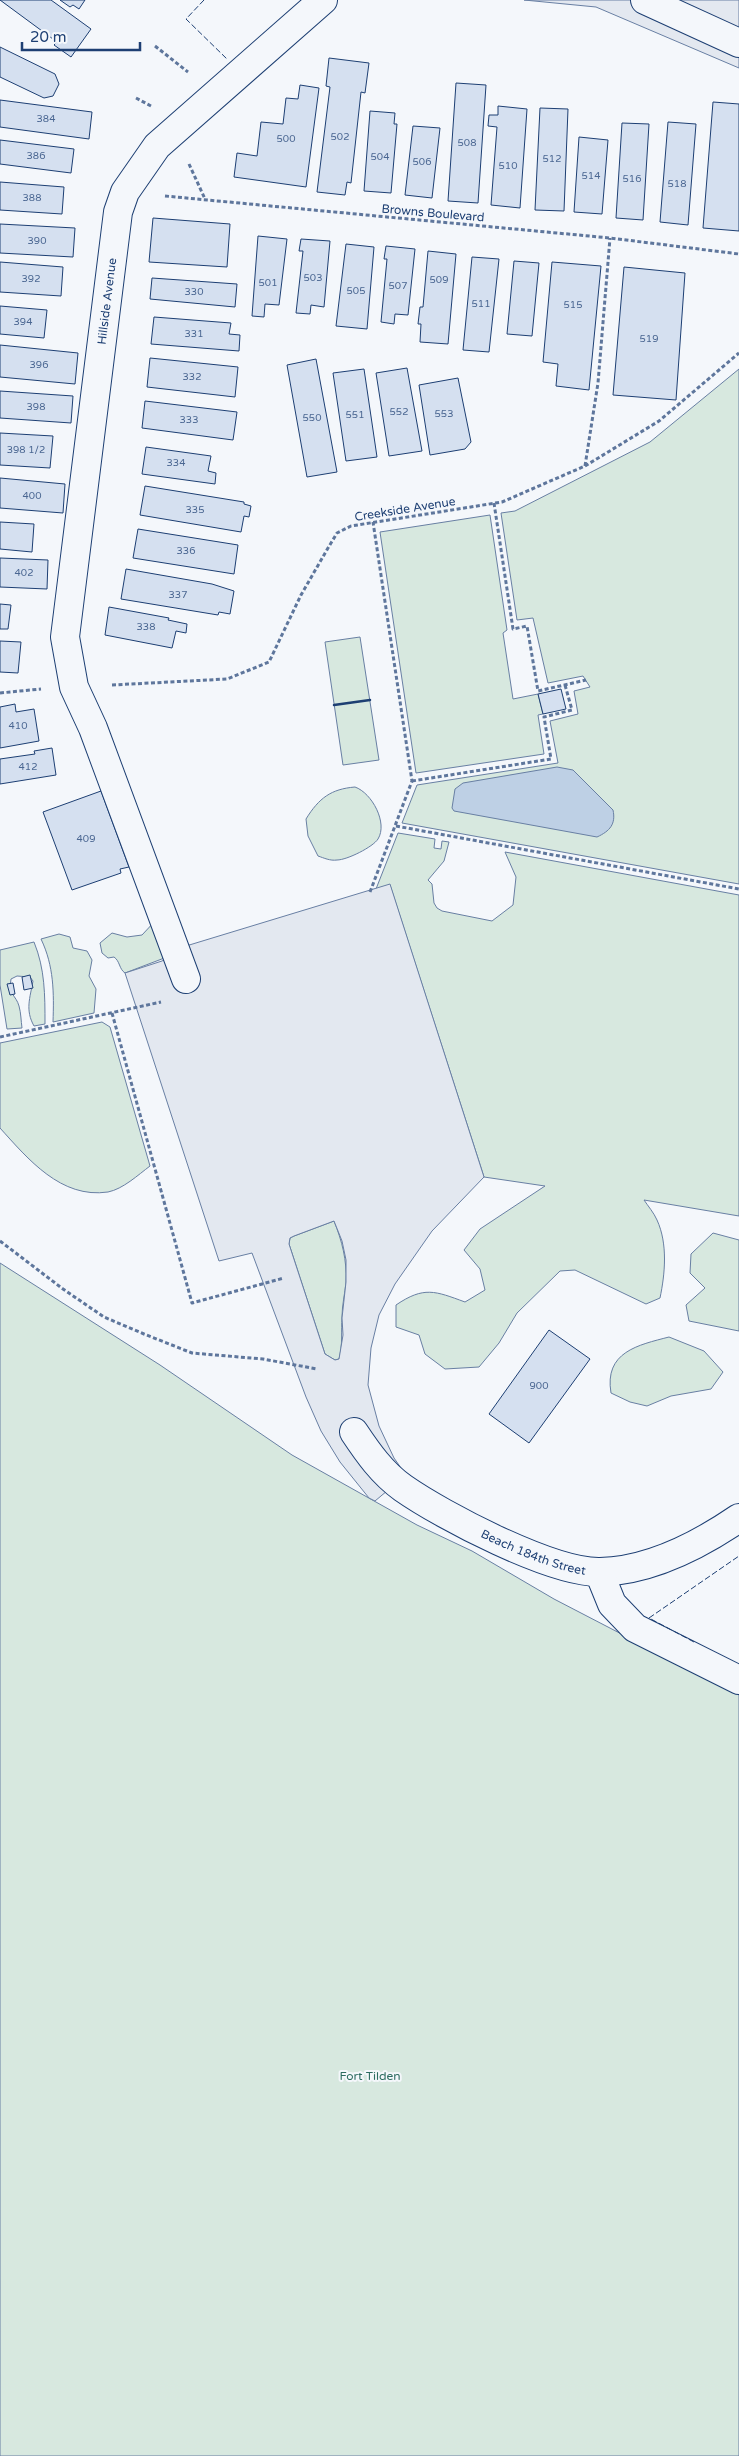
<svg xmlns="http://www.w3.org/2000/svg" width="739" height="2456" font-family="'Varela Round',sans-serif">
	<rect width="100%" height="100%" fill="#f4f7fb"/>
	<!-- green -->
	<g fill="#d7e8df" stroke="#687fa3">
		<polygon points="739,369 739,884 402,823 417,785 558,763 550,721 578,714 574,691 590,687 583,676 548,683 533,618 517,620 501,513 515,511 650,442"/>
		<polygon points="490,515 507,630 503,633 513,699 538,694 543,714 538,715 544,754 416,773 380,532"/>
		<polygon points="360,637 379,760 343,765 325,642"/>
		<path d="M355 787C372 793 388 823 378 839 373 847 347 860 337 860 330 861 324 858 318 856L308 836 306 819C319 798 331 789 355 787Z"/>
		<path d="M398 833 435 839 434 848 441 849 442 841 449 842 444 861 428 880 432 884 434 903 437 908 442 911 492 921 513 905 516 877 505 852 739 895V1216L644 1200C648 1206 654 1213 657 1220 668 1244 665 1274 660 1298L646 1304 575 1270 560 1271 517 1313 499 1343 479 1367 445 1369 425 1354 419 1335 396 1327V1305C424 1286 435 1291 465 1302L485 1290 480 1269 464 1250 480 1229 545 1186 484 1177 390 885 376 889Z"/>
		<path d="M156 920 167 957 125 973C119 969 120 961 114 957L108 958 102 953 100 943 112 933 127 937 142 935Z"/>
		<path d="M59 934 70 937 73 948 87 951 92 960 89 976 96 989 94 1013 53 1022C54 993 54 966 41 939Z"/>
		<path d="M34 942C45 969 45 995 45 1024L34 1026C25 1010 30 998 33 981L30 977 17 976 11 979C8 995 16 995 19 1006 21 1013 21 1021 22 1028L7 1029 0 985V950Z"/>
		<path d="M102 1022 110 1027 150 1166C138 1175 123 1189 108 1192 61 1199 28 1159 0 1128V1043Z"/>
		<path d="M334 1221C342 1241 347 1260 346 1282 345 1293 342 1305 342 1317 341 1332 343 1344 339 1359L335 1360 325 1354 289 1244 290 1238 294 1236Z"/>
		<polygon points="713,1233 739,1240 739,1331 689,1321 686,1305 705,1288 690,1273 691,1254"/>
		<polygon points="0,1263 160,1365 292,1455 417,1525 472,1551 554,1599 739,1695 739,2456 0,2456"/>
		<path d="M669 1337 704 1351 723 1372 711 1389 671 1396 647 1406 630 1402 611 1393C604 1352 638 1345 669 1337Z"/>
	</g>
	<!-- parking -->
	<g fill="#e3e8f0" stroke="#687fa3" fill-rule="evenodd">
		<polygon points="524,0 739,0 739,68 596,7"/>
		<path d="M390 884 484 1177 432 1231 395 1284 379 1315 371 1348 368 1385 379 1426 394 1458 406 1475 375 1501 369 1498 340 1462 321 1431 306 1397 252 1253 219 1261 125 973 162 961 186 946ZM334 1221 342 1241 346 1260V1282L342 1318 343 1335 339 1359 335 1360 325 1354 289 1244 290 1238 294 1236Z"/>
	</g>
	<!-- water -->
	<path fill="#bed0e5" stroke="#687fa3" d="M557 767 573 770 613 810C616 824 610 831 597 837L454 811 452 808 455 789 463 783Z"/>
	<!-- building -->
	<g fill="#d5e0f0" stroke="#1d3f73">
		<polygon points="0,0 51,0 91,29 71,57 54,45 57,42"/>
		<polygon points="60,0 85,0 79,9 73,5 70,7"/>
		<polygon points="0,47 55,74 59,84 53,96 44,98 0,77"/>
		<polygon points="329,58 369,63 365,93 361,92 351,183 347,182 345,195 317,192 330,87 326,86"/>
		<polygon points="456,83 486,85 478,203 448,201"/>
		<polygon points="300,85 319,88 306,187 234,177 237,153 257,156 261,122 283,124 286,98 298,99"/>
		<polygon points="0,100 92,112 89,139 0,127"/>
		<polygon points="713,102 739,104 739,231 703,228"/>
		<polygon points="498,106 527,109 520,208 491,205 497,127 488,126 489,115 498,115"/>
		<polygon points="540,108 568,109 564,211 535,210"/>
		<polygon points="370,111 395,113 394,124 397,124 391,193 364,191"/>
		<polygon points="668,122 696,124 688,225 660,222"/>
		<polygon points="622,123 649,124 643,220 616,218"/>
		<polygon points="413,126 440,128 432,198 405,195"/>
		<polygon points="579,137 608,140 602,214 574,212"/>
		<polygon points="0,140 74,149 71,173 0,164"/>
		<polygon points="0,182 64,187 62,214 0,210"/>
		<polygon points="153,218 230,224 227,267 149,262"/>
		<polygon points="0,224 75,228 73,257 0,253"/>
		<polygon points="258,236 287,239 279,305 265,304 264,317 252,316"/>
		<polygon points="301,239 330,241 324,307 311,305 310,314 296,313 303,251 299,251"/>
		<polygon points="346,244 374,247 367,329 336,326"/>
		<polygon points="386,246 415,249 408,315 395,314 394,324 381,322 387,259 384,259"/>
		<polygon points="428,251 456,254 448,344 420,342 421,324 418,324 420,307 423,307"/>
		<polygon points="472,257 499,259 489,352 463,350"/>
		<polygon points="514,261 539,263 532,336 507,334"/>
		<polygon points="0,262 63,267 61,296 0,292"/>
		<polygon points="552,262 601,266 589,390 556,386 558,364 543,362"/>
		<polygon points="624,267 685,273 676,400 613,395"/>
		<polygon points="152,278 237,284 235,307 150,299"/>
		<polygon points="0,306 47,310 44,338 0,334"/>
		<polygon points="154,317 231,323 229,334 240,335 239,351 151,344"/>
		<polygon points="0,345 78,353 75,384 0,377"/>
		<polygon points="150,358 238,367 235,397 147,387"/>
		<polygon points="316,359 337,472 307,477 287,365"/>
		<polygon points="407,368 422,451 389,456 376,373"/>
		<polygon points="364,369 377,457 346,461 333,373"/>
		<polygon points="458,378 471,442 465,449 430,455 419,385"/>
		<polygon points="0,391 73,396 71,423 0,418"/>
		<polygon points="145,401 237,412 233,440 142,428"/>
		<polygon points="0,433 53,436 50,468 0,465"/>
		<polygon points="146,447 211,456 208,471 216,473 215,484 142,474"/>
		<polygon points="0,478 65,484 63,513 0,508"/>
		<polygon points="145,486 244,502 244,504 251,506 249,517 244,516 241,532 140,515"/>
		<polygon points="0,522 34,524 32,552 0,549"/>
		<polygon points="138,529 238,545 234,574 133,558"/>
		<polygon points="0,558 48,560 47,589 0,587"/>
		<polygon points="126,569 212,584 234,591 230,614 219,612 218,615 121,599"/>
		<polygon points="0,604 11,605 8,629 0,629"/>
		<polygon points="109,607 169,618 168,620 187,624 186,633 176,631 172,648 105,635"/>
		<polygon points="0,641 21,642 18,673 0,672"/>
		<polygon points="561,689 566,709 543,714 538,694"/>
		<polygon points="15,704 16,712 34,709 39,741 0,748 0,707"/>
		<polygon points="52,748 56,775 0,784 0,759 35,754 34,751"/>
		<polygon points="101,791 129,867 120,869 121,873 72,890 43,812"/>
		<polygon points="30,975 33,988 24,990 22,977"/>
		<polygon points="13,983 15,994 10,995 7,984"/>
		<polygon points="549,1330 590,1359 529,1443 489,1414"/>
	</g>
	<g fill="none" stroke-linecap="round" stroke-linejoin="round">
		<!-- minor casing -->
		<g stroke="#1d3f73" stroke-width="30">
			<g id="minor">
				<polyline points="645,0 739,43"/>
				<path id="s1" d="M186 979 93 728 74 687 65 637 118 212 125 192 157 146 323 0"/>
				<path id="s2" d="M354 1432C368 1453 382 1473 403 1488 443 1516 552 1573 600 1572 650 1571 698 1546 739 1518"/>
				<polyline points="599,1572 612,1604 635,1628 739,1680"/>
			</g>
		</g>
		<!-- path -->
		<g stroke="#5e769c" stroke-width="3" stroke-dasharray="4 2.5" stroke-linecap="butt">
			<polyline points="155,46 188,72"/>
			<polyline points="136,98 151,106"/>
			<polyline points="189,164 205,199"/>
			<polyline points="165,196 610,238 739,254"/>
			<polyline points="585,466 659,421 739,353"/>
			<polyline points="494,503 513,629 527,626 538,691 586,680"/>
			<polyline points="112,685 227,679 269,662 301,595 328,548 337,533 351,526 502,502 585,466 598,383 610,238"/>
			<polyline points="0,693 41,689"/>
			<polyline points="412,781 551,759 544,717 572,710 565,685"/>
			<polyline points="396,826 739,889"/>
			<polyline points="370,892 412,781 373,522"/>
			<polyline points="112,1013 192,1303 284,1278"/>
			<polyline points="0,1037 161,1002"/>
			<polyline points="0,1241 63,1289 104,1317 144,1334 192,1353 263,1359 317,1369"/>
		</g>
		<!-- minor -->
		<use href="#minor" stroke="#f4f7fb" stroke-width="28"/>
		<!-- fence -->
		<g stroke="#1d3f73" stroke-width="1" stroke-dasharray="6 2.5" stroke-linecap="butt">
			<polyline points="204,0 186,19 228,60"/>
			<polyline points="694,1642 649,1618 739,1556"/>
		</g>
		<!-- wall -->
		<polyline stroke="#1d3f73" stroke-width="2.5" points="334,705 370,700"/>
	</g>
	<g text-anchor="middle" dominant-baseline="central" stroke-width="4" stroke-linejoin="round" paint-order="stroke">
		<!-- number labels -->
		<g font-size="10" fill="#4b6792">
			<text x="46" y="119">384</text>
			<text x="340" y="137">502</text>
			<text x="286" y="139">500</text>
			<text x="467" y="143">508</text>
			<text x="36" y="156">386</text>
			<text x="380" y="157">504</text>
			<text x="552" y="159">512</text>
			<text x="422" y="162">506</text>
			<text x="508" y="166">510</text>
			<text x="591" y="176">514</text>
			<text x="632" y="179">516</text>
			<text x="677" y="184">518</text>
			<text x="32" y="198">388</text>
			<text x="37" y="241">390</text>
			<text x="313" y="278">503</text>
			<text x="31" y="279">392</text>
			<text x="439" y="280">509</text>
			<text x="268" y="283">501</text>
			<text x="398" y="286">507</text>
			<text x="356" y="291">505</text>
			<text x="194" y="292">330</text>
			<text x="481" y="304">511</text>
			<text x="573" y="305">515</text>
			<text x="23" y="322">394</text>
			<text x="194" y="334">331</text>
			<text x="649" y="339">519</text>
			<text x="39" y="365">396</text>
			<text x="192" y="377">332</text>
			<text x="36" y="407">398</text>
			<text x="399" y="412">552</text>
			<text x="444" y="414">553</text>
			<text x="355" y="415">551</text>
			<text x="312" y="418">550</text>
			<text x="189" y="420">333</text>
			<text x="26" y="450">398 1/2</text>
			<text x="176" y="463">334</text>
			<text x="32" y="496">400</text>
			<text x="195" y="510">335</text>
			<text x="186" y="551">336</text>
			<text x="24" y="573">402</text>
			<text x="178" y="595">337</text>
			<text x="146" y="627">338</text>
			<text x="18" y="726">410</text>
			<text x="28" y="767">412</text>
			<text x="86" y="839">409</text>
			<text x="539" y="1386">900</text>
		</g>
		<!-- street labels -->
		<g font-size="12" fill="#1d3f73" stroke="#f4f7fb">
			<text transform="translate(433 213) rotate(5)">Browns Boulevard</text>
			<text stroke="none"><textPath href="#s1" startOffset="702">Hillside Avenue</textPath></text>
			<text transform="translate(405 509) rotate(-9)">Creekside Avenue</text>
			<text stroke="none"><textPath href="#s2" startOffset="221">Beach 184th Street</textPath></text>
		</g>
		<!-- park labels -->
		<g font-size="12" fill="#2c6c60" stroke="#f4f7fb">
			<text x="370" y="2076">Fort Tilden</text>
		</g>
	</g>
	<!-- scale -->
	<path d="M22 42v8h118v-8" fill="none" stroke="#1d3f73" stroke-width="2.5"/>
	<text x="30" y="42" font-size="15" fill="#1d3f73" stroke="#f4f7fb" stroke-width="4" paint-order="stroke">20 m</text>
</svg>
